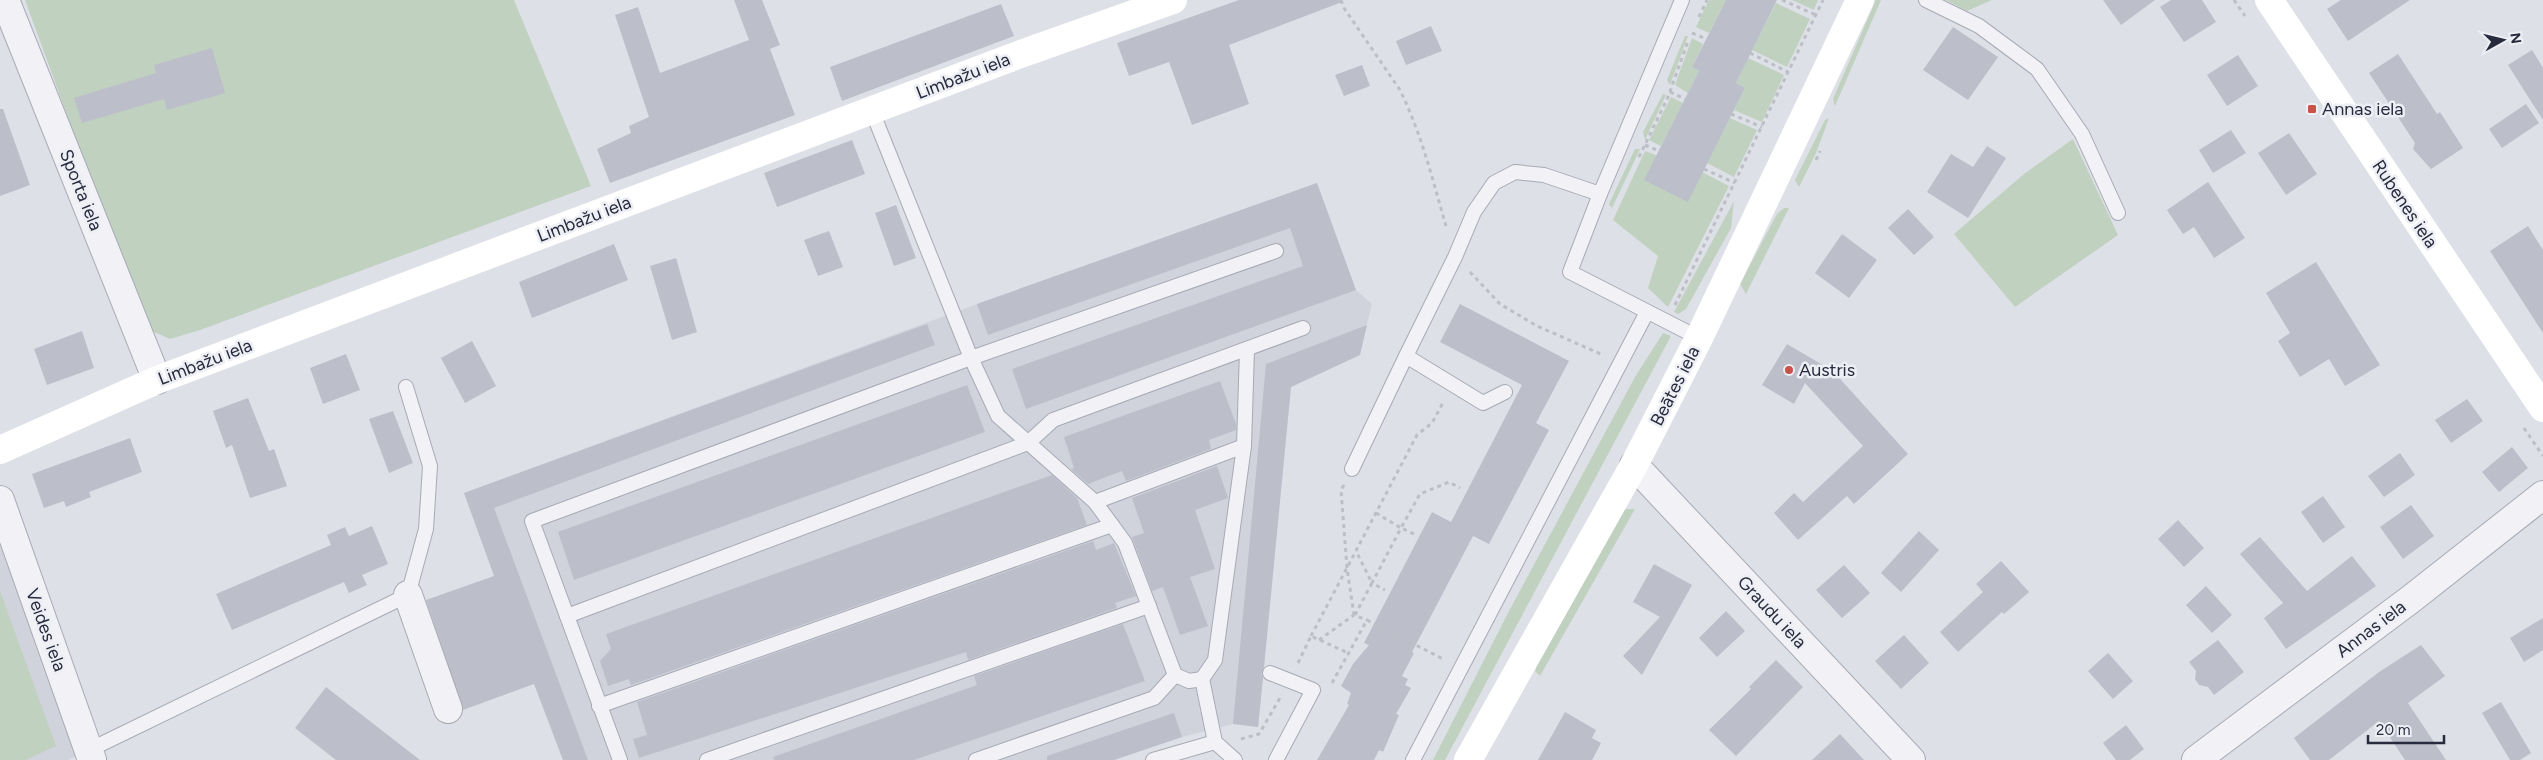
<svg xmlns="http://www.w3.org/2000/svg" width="2543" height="760" font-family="Figtree,sans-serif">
	<rect width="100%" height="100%" fill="#dee0e7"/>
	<!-- built -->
	<g fill="#d0d2dc">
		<polygon points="1317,183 1356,290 1372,304 1359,355 1291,387 1258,727 1233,724 1182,737 1114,760 563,760 464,493 977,304"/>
		<polygon points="0,500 89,750 68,760 0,760"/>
	</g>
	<!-- green -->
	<g fill="#c0d1c0">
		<polygon points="25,0 514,0 591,186 200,330 170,339 145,328"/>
		<polygon points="1709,0 1726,0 1709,33 1696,27"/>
		<polygon points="1792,0 1818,0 1814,10"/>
		<polygon points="1876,0 1881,0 1835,106 1833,99"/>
		<polygon points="1946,0 1992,0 1967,11"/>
		<polygon points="1776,3 1810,19 1787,67 1752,50"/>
		<polygon points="1685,36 1688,36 1670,85 1667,80"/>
		<polygon points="1692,38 1703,44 1692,67 1699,71 1688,93 1675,85"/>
		<polygon points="1748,58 1784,75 1762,122 1734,110 1745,88 1736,83"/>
		<polygon points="1663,94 1666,95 1645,140 1643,132"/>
		<polygon points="1671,97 1683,103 1661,146 1649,140"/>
		<polygon points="1730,118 1757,130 1734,177 1707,163"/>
		<polygon points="1829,118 1816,153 1799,187 1795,180 1825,120"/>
		<polygon points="2073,139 2118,235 2015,307 1954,234 2024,174"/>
		<polygon points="1635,149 1640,149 1612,208 1609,204"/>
		<polygon points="1645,151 1702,172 1729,186 1668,307 1648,288 1658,256 1613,220"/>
		<polygon points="1734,201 1731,228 1686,309 1678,314 1674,312"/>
		<polygon points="1784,208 1789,208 1746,294 1740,284 1777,214"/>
		<polygon points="1663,333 1671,336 1445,760 1433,760 1508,613 1635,377"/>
		<polygon points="1627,509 1635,509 1540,676 1535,671 1537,664 1620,511"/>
		<polygon points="0,591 56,746 26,760 0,760"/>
	</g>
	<!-- building -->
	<g fill="#bcbeca">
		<polygon points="734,0 762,0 780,45 770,49 795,115 610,183 597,149 631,133 629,126 649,117 615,15 638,7 660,73 749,40"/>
		<polygon points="1239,0 1342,0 1342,2 1229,45 1249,104 1192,125 1169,62 1129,76 1117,43"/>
		<polygon points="1726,0 1777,0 1736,83 1745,88 1688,202 1644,180 1699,71 1692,67"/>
		<polygon points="2103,0 2155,0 2121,25"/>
		<polygon points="2171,0 2202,0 2216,22 2184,42 2160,7"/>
		<polygon points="2341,0 2410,0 2348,41 2327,9"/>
		<polygon points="1001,4 1014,36 842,101 830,67"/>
		<polygon points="1431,26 1442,51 1406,65 1396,41"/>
		<polygon points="1953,27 1998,57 1968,100 1923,70"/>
		<polygon points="212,48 225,93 167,110 164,99 82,123 74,98 156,73 154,65"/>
		<polygon points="2532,50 2543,68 2543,120 2508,65"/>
		<polygon points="2398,54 2437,114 2440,112 2463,148 2431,169 2413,149 2415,143 2369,73"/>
		<polygon points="2238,55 2258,86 2227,106 2207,75"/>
		<polygon points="1362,65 1370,86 1344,96 1335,75"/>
		<polygon points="2526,104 2539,123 2502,148 2489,129"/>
		<polygon points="0,109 3,109 30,185 0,196"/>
		<polygon points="2231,130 2246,153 2213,173 2199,150"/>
		<polygon points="2289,133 2317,174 2286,195 2258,153"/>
		<polygon points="852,140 865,174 777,207 764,173"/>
		<polygon points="1987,146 2006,158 1968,218 1927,192 1951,154 1973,167"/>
		<polygon points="2208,182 2245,238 2214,258 2194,227 2183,234 2167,210"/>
		<polygon points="1317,183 1356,290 1026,409 1012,369 1303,266 1290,228 988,335 977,304"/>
		<polygon points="896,205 916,258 894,266 875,213"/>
		<polygon points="1908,209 1934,237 1914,255 1888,228"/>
		<polygon points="2528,226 2543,250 2543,333 2490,251"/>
		<polygon points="829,231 843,267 818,276 804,240"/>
		<polygon points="1842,234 1877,260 1849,298 1815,273"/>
		<polygon points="614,244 628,280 532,318 519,282"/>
		<polygon points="676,258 697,332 672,340 650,266"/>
		<polygon points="2316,262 2380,365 2345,386 2329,359 2300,377 2278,341 2290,333 2266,293"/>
		<polygon points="1460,304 1569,361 1536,423 1549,430 1489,544 1473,536 1412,652 1414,653 1402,676 1408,679 1405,685 1411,688 1396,714 1399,715 1383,752 1379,750 1374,760 1317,760 1349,705 1347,704 1351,693 1341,686 1353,664 1369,645 1364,643 1432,512 1451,522 1522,385 1440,342"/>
		<polygon points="927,324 935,345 494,508 588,760 563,760 534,684 463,710 426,600 494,576 464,493"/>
		<polygon points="1367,325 1360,355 1291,387 1264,667 1261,674 1263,678 1258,727 1233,724 1266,364"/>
		<polygon points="82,331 94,368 47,385 34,349"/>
		<polygon points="472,341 496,386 465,403 441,358"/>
		<polygon points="1787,344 1833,371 1908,454 1854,504 1847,496 1798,540 1774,513 1794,493 1803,502 1863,446 1805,383 1794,404 1762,385"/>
		<polygon points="346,354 360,390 323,404 310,368"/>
		<polygon points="1220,381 1236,424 1236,430 1209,440 1211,449 1126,481 1122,471 1088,484 1071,469 1074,468 1064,437"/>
		<polygon points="967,385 985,432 574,580 558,532"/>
		<polygon points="248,398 269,451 274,449 287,486 250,498 232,445 226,448 213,411"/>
		<polygon points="2467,399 2483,421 2451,443 2435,420"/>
		<polygon points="393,411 413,463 389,473 369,419"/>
		<polygon points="130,438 142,472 89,492 91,497 66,507 64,501 44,508 32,474"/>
		<polygon points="2512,447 2528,468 2499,492 2482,472"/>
		<polygon points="2400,453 2415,475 2384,497 2368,476"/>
		<polygon points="1217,466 1228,498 1195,510 1215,569 1190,577 1208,626 1180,635 1163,587 1152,591 1132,537 1144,533 1132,498"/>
		<polygon points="1052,475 1077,498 1087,525 631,685 629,679 608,686 600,661 611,649 606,634"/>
		<polygon points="2323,496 2345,527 2323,543 2301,512"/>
		<polygon points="2411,505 2434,536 2403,559 2380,527"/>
		<polygon points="2178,520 2204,548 2184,567 2158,539"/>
		<polygon points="372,526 388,564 362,575 367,585 349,593 344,582 232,630 216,594 331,545 327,535 345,527 349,536"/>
		<polygon points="1919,531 1939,550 1901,592 1881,573"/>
		<polygon points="2260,537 2307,591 2352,556 2376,586 2286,649 2264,618 2283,603 2240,554"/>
		<polygon points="1093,541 1096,550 1114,543 1136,596 1115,603 1117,608 968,660 966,652 639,758 633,739 647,735 637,702"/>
		<polygon points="2001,561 2029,592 2004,614 2002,612 1958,652 1940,632 1983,592 1976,584"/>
		<polygon points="1654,564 1692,585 1642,675 1623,656 1660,617 1633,602"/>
		<polygon points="1844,565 1870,593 1842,618 1816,590"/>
		<polygon points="2206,586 2232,615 2212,633 2186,605"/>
		<polygon points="1726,611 1745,631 1717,657 1699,638"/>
		<polygon points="2543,618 2543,650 2524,662 2510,638"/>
		<polygon points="1123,624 1145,681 914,760 774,760 773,757 977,685 974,676"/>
		<polygon points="1904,635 1929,663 1901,689 1875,661"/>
		<polygon points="2218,640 2244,672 2214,695 2208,687 2199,685 2195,679 2196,671 2189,662"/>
		<polygon points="2421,645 2445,676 2408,703 2446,760 2405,760 2379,721 2329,760 2310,760 2294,738 2379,672"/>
		<polygon points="2108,653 2133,681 2113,699 2088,671"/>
		<polygon points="1776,660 1803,687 1736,756 1709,730 1751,689 1749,687"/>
		<polygon points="326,687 420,760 336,760 295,728"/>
		<polygon points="2501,702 2531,753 2520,760 2510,760 2482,713"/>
		<polygon points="1565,712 1596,730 1592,738 1601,743 1592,760 1538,760"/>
		<polygon points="1174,713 1182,737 1114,760 1047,760 1047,756"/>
		<polygon points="2126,725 2144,749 2130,760 2116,760 2103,743"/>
		<polygon points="1840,734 1864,760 1812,760"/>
	</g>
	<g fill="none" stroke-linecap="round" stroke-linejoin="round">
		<!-- lane casing -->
		<g stroke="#a7aab4" stroke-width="16">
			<g id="lane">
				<polyline points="1682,0 1600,194 1570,272 1699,338"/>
				<polyline points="1926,0 1979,26 2037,69 2082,134 2118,213"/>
				<polyline points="872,111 971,358 998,416 1095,502 1125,543 1175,675 1189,681 1202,679 1215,660 1244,446 1247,349"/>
				<polyline points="1505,392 1483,403 1406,356 1455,257 1474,212 1494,183 1515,172 1544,175 1600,194"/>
				<polyline points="1352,469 1406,356"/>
				<polyline points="1095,502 1244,446"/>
				<polyline points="567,616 1028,443 1053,420 1303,328"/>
				<polyline points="1270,673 1313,690 1276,760"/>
				<polyline points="1202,679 1215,742 1235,760"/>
				<polyline points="599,706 1112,525"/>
				<polyline points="89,750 408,595 426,529 430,466 406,387"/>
				<polyline points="620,760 532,521 971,358 1276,251"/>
				<polyline points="707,760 1149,606"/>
				<polyline points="976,760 1154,698 1175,675"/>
				<polyline points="1153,760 1215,742"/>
				<polyline points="1413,760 1647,312"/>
			</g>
		</g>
		<!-- street casing -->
		<g stroke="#a7aab4" stroke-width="30">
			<g id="street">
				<polyline points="5,0 157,380"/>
				<polyline points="1634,465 1911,760"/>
				<polyline points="0,500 92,760"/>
				<polyline points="408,595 448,709"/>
				<polyline points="2196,760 2411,599 2543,495"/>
			</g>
		</g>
		<!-- path -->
		<g stroke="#bdbec6" stroke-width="3" stroke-dasharray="4 4" stroke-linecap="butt">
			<path d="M1341 0 1344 8 1400 90C1422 135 1432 178 1446 226"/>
			<polyline points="1782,0 1816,15"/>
			<polyline points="2234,0 2245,16"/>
			<polyline points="1699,17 1707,0"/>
			<polyline points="1692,33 1706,39"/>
			<polyline points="1750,53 1788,72"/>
			<polyline points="1670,92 1685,99"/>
			<polyline points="1731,114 1762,127"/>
			<polyline points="1645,145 1659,151"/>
			<polyline points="1639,157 1668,97 1688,41"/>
			<polyline points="1816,160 1820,151"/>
			<polyline points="1704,169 1735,183"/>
			<polyline points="1470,272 1500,304 1537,326 1603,355"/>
			<polyline points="1675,305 1823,0"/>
			<polyline points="2524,428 2543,456"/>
			<polyline points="1344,485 1341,490 1347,568 1354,615"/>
			<polyline points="1376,513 1401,528 1372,583 1385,590"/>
			<polyline points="1414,534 1401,528 1420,494 1449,482 1460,488"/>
			<polyline points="1355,615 1372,583 1356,551"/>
			<polyline points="1311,636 1417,435 1432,423 1444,401"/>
			<polyline points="1319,640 1354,615 1367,620"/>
			<polyline points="1298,663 1311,636 1348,653"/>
			<polyline points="1332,683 1367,620 1445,660"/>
			<polyline points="1241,739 1259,734 1280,698"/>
		</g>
		<!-- lane -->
		<use href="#lane" stroke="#f1f1f6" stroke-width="14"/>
		<!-- street -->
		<use href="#street" stroke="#f1f1f6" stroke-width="28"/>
		<!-- secondary -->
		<g stroke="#fff" stroke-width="28">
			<polyline points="2269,0 2543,408"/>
			<polyline points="0,450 157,380 1018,55 1173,0"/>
			<polyline points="1468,760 1634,465 1699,338 1860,0"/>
		</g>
	</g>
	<!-- markers -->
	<g fill="#c85148" stroke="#edeff5" stroke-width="2">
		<rect x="2307" y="104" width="10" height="10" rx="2.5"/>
		<circle cx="1789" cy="370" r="5"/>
	</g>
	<g text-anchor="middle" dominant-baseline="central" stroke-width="5" stroke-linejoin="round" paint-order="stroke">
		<!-- street labels -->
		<g font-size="18" fill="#282b3d" stroke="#edeff5">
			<text transform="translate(963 76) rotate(-21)">Limbažu iela</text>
			<text transform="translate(81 190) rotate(68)">Sporta iela</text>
			<text transform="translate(2405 204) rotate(56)">Rubenes iela</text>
			<text transform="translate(584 219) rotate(-21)">Limbažu iela</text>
			<text transform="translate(205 362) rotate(-21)">Limbažu iela</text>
			<text transform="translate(1675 386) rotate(-63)">Beātes iela</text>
			<text transform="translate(1772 612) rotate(47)">Graudu iela</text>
			<text transform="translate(2371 629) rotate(-37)">Annas iela</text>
			<text transform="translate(46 630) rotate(70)">Veides iela</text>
		</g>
		<!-- poi labels -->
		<g font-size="18" fill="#282b3d" stroke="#edeff5" text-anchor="start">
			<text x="2322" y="109">Annas iela</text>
			<text x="1799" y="370">Austris</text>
		</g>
	</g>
	<!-- north arrow -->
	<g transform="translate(2503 40) rotate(82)" stroke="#edeff5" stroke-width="4" paint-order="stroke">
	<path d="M0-4L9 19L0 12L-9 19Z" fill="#282b3d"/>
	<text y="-8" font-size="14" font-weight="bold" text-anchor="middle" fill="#282b3d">N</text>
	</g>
	<!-- scale -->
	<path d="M2368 735v8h76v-8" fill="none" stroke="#282b3d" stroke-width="2.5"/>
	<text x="2376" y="735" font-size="15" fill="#282b3d" stroke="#edeff5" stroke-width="4" paint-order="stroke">20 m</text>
</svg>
